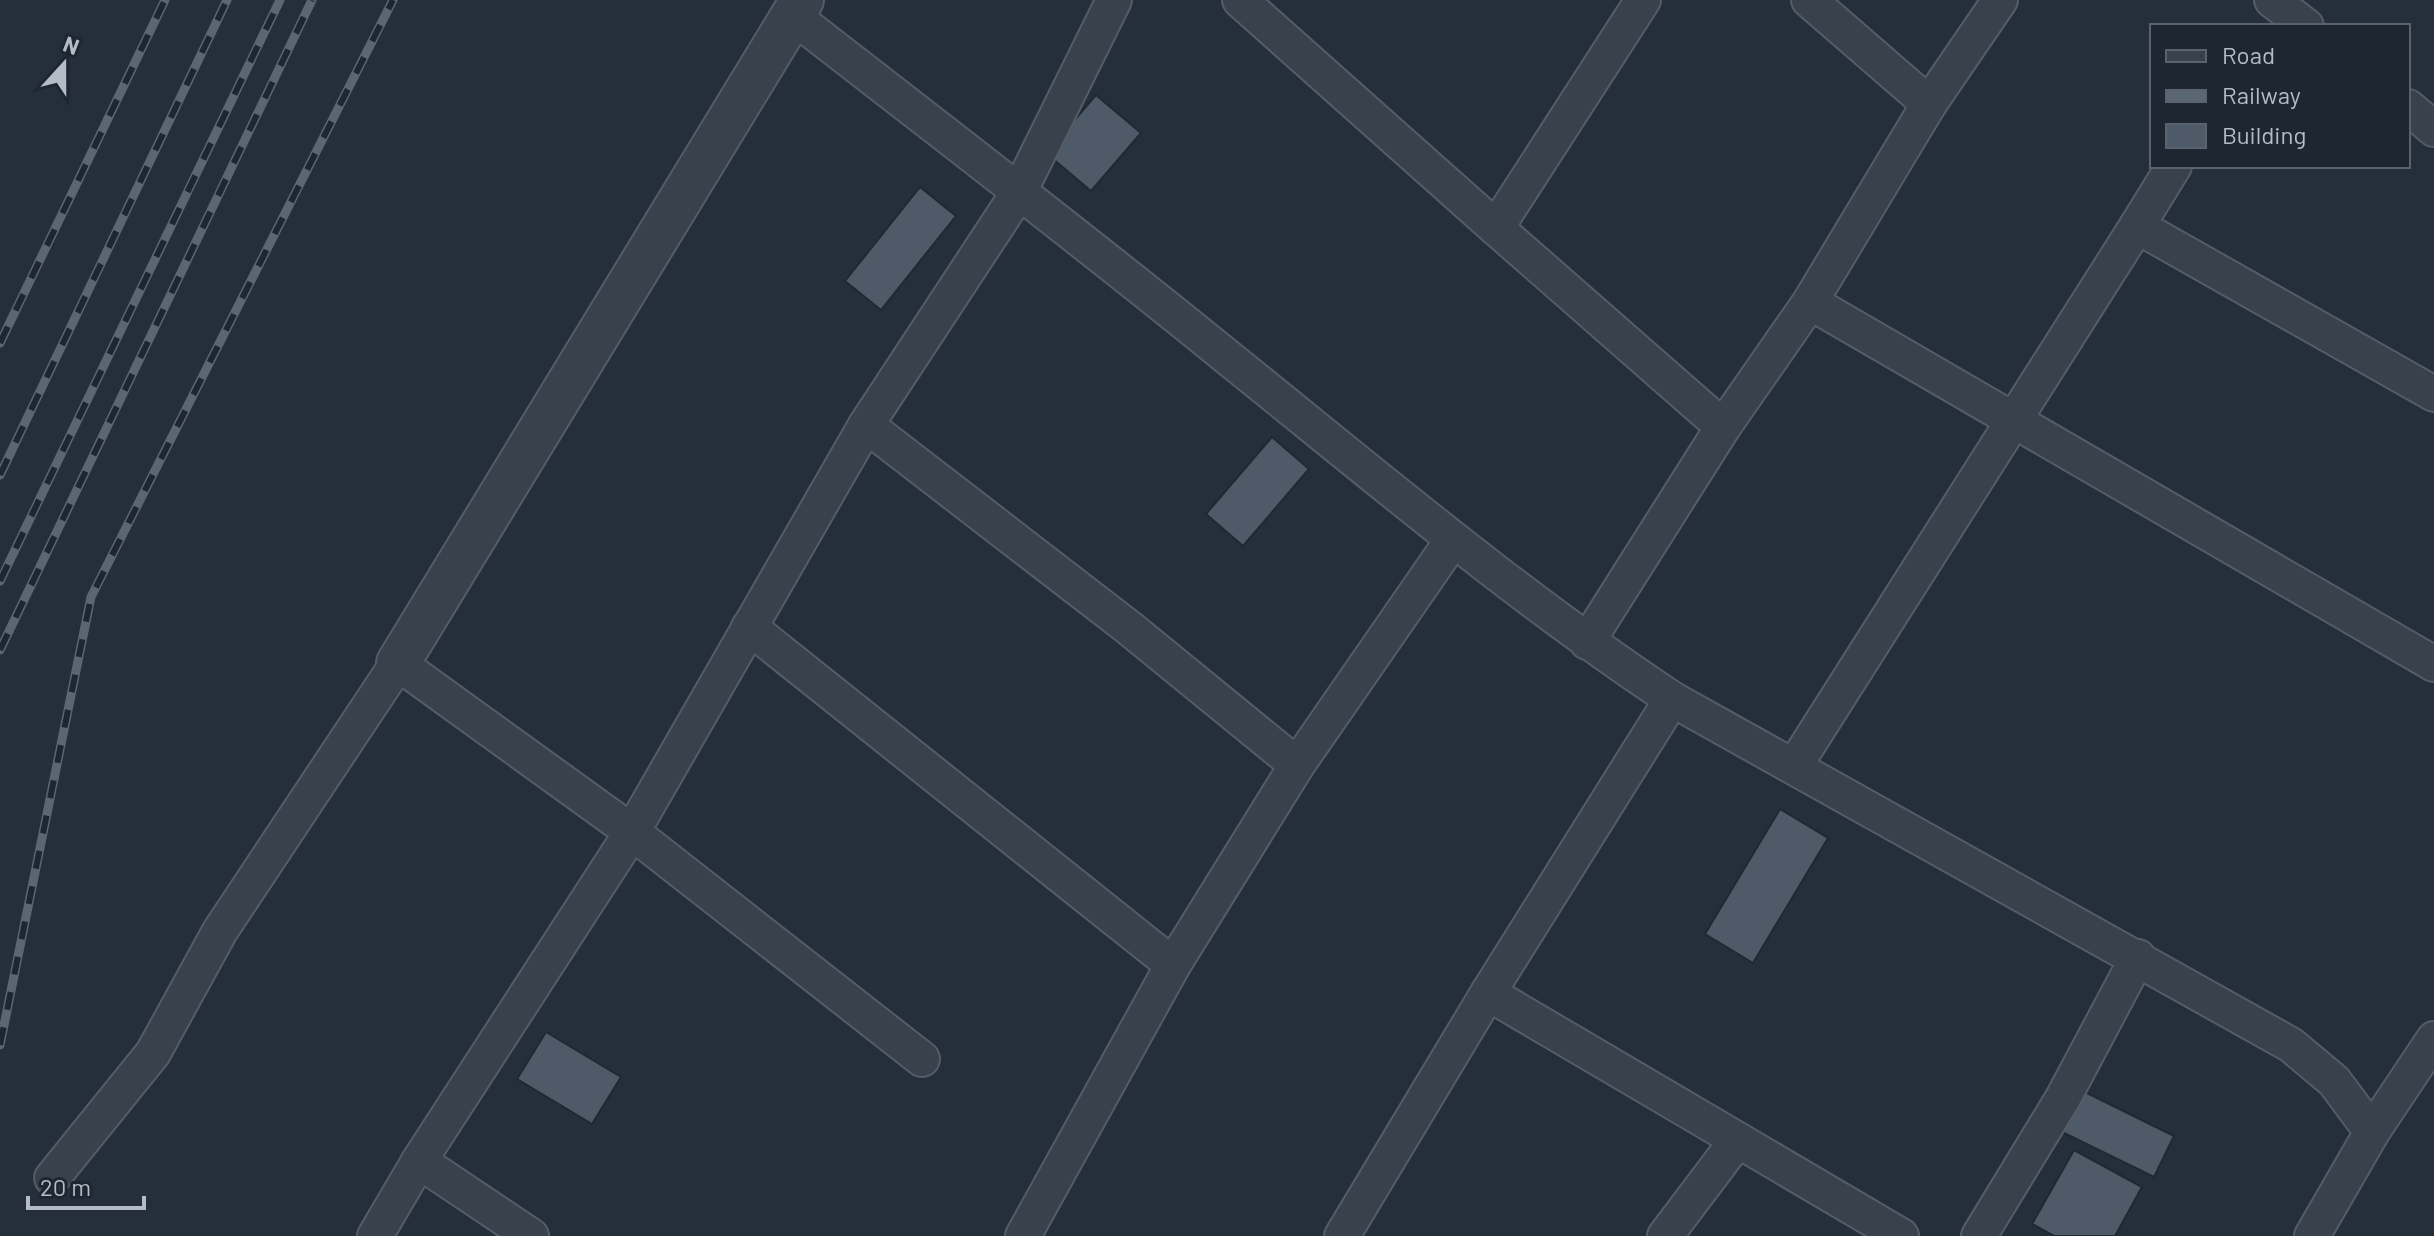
<svg xmlns="http://www.w3.org/2000/svg" width="2434" height="1236" font-family="Barlow,sans-serif">
	<rect width="100%" height="100%" fill="#252f3c"/>
	<!-- building -->
	<g fill="#4e5a67" stroke="#202833" stroke-width="2">
		<polygon points="1096,95 1141,133 1091,191 1046,153"/>
		<polygon points="920,187 956,216 881,310 845,281"/>
		<polygon points="1272,437 1309,469 1243,546 1206,514"/>
		<polygon points="1780,809 1828,838 1753,963 1705,934"/>
		<polygon points="546,1032 621,1077 592,1124 517,1079"/>
		<polygon points="2083,1091 2174,1136 2154,1177 2062,1132"/>
		<polygon points="2074,1150 2142,1187 2115,1236 2054,1236 2032,1224"/>
	</g>
	<g fill="none" stroke-linecap="round" stroke-linejoin="round">
		<!-- minor casing -->
		<g stroke="#545c67" stroke-width="38">
			<g id="minor">
				<polyline points="1240,0 1496,228 1643,0"/>
				<polyline points="1809,0 1929,104 1810,302 2434,664"/>
				<polyline points="2272,0 2306,26"/>
				<path d="M793 16C938 129 1084 240 1226 356 1373 474 1515 595 1672 699"/>
				<polyline points="1929,104 2000,0"/>
				<polyline points="2408,107 2434,129"/>
				<polyline points="2137,226 2174,166"/>
				<polyline points="1496,228 1723,427"/>
				<polyline points="866,425 1128,627 1297,765"/>
				<polyline points="749,627 1173,965 1297,765 1452,541"/>
				<polyline points="1587,642 1723,427 1810,302"/>
				<polyline points="1795,765 2137,226 2434,394"/>
				<polyline points="1488,993 1901,1236"/>
				<polyline points="922,1059 632,832 866,425 1019,192 1114,0"/>
				<polyline points="52,1178 153,1053 220,931 398,663 632,832 419,1161 531,1236"/>
				<polyline points="375,1236 419,1161"/>
				<polyline points="1023,1236 1173,965"/>
				<polyline points="1342,1236 1488,993 1672,699 2291,1045 2334,1081 2372,1132"/>
				<polyline points="1665,1236 1736,1142"/>
				<polyline points="1979,1236 2063,1098 2138,957"/>
				<polyline points="2312,1236 2372,1132 2434,1039"/>
			</g>
		</g>
		<!-- tertiary casing -->
		<g stroke="#545c67" stroke-width="46">
			<polyline id="tertiary" points="398,663 802,0"/>
		</g>
		<!-- minor -->
		<use href="#minor" stroke="#39414c" stroke-width="34"/>
		<!-- tertiary -->
		<use href="#tertiary" stroke="#39414c" stroke-width="42"/>
		<!-- rail casing -->
		<g stroke="#5b6673" stroke-width="9">
			<g id="rail">
				<polyline points="0,343 165,0"/>
				<polyline points="0,475 227,0"/>
				<polyline points="0,581 280,0"/>
				<polyline points="0,650 312,0"/>
				<polyline points="0,1045 91,597 393,0"/>
			</g>
		</g>
		<!-- rail -->
		<use href="#rail" stroke="#1e2631" stroke-width="6" stroke-dasharray="18" stroke-linecap="butt"/>
	</g>
	<!-- legend -->
	<rect x="2150" y="24" width="260" height="144" fill="#1e2631" stroke="#5a626d" stroke-width="2"/>
	<rect x="2166" y="50" width="40" height="12" fill="#39414c" stroke="#5a626d" stroke-width="2"/>
	<text x="2222" y="64" font-size="24" fill="#b5bcc7">Road</text>
	<rect x="2166" y="90" width="40" height="12" fill="#5b6673" stroke="#5a626d" stroke-width="2"/>
	<text x="2222" y="104" font-size="24" fill="#b5bcc7">Railway</text>
	<rect x="2166" y="124" width="40" height="24" fill="#4e5a67" stroke="#5a626d" stroke-width="2"/>
	<text x="2222" y="144" font-size="24" fill="#b5bcc7">Building</text>
	<!-- north arrow -->
	<g transform="translate(64 64) rotate(21)" stroke="#1e2631" stroke-width="6" paint-order="stroke">
	<path d="M0-6L14 30L0 20L-14 30Z" fill="#b5bcc7"/>
	<text y="-12" font-size="22" font-weight="bold" text-anchor="middle" fill="#b5bcc7">N</text>
	</g>
	<!-- scale -->
	<path d="M28 1196v12h116v-12" fill="none" stroke="#b5bcc7" stroke-width="4"/>
	<text x="40" y="1196" font-size="24" fill="#b5bcc7" stroke="#1e2631" stroke-width="6" paint-order="stroke">20 m</text>
</svg>
